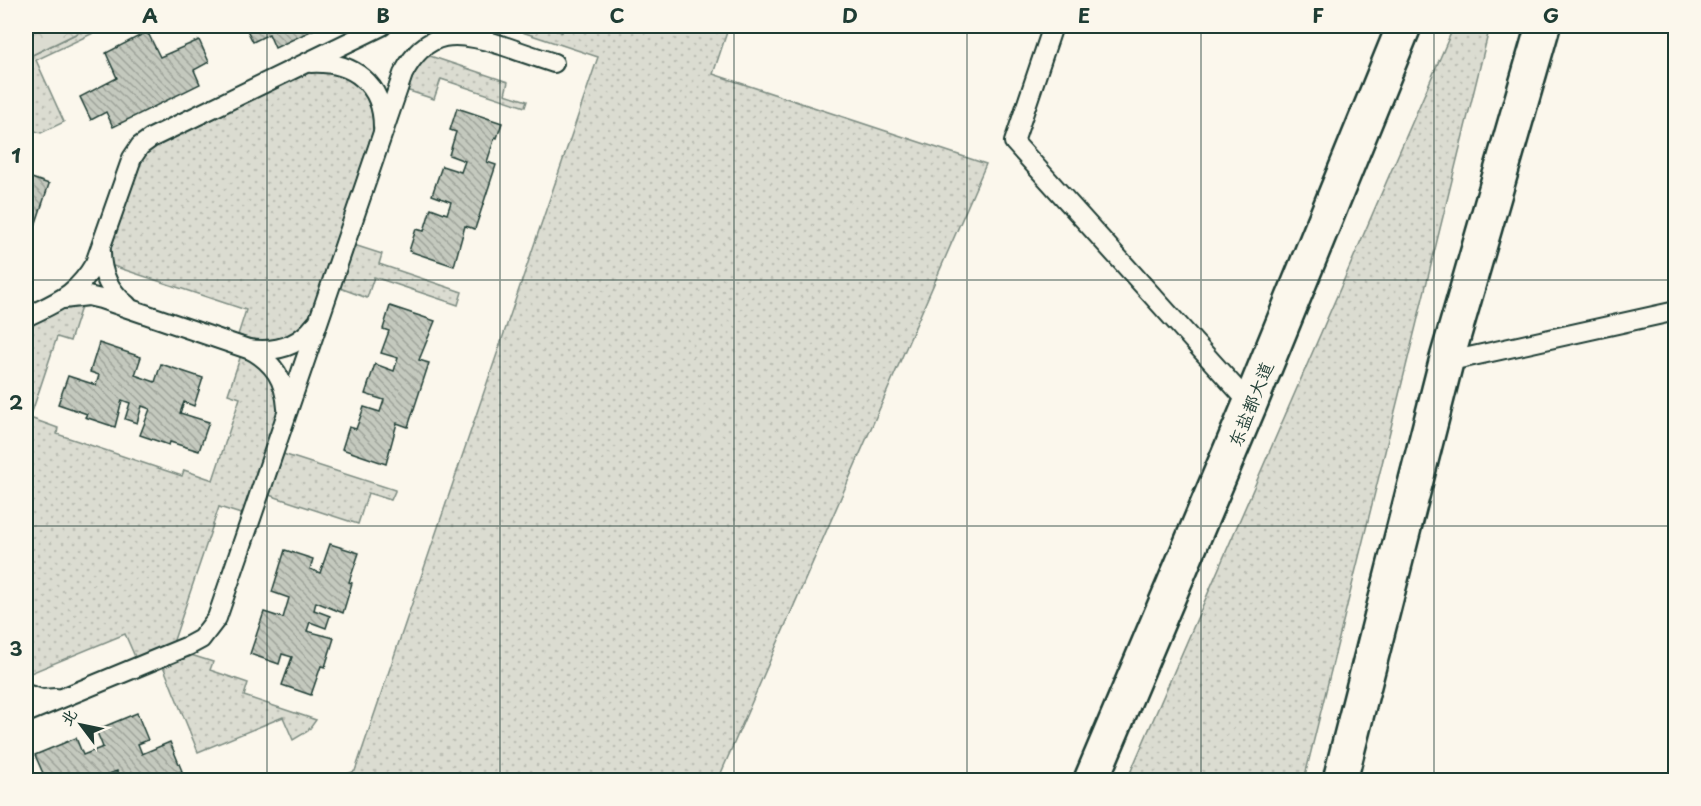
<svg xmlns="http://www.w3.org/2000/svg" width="1701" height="806" font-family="'Playpen Sans','LXGW WenKai TC',sans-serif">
	<defs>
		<pattern id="grass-dots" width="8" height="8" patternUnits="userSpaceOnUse" patternTransform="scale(1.5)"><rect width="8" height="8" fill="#dbdcd1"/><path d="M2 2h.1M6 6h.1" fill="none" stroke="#bcbeb4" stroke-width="1.8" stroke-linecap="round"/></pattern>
		<pattern id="forest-crowns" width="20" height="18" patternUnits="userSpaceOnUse" patternTransform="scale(1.5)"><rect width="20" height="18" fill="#dbdcd1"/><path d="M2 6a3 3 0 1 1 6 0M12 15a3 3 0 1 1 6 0" fill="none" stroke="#bcbeb4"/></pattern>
		<pattern id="building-back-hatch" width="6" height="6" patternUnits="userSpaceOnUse" patternTransform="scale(1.5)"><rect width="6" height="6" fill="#c4c9be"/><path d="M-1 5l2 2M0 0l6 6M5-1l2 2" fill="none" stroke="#9fa49b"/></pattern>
	</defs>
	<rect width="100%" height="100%" fill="#fbf7ec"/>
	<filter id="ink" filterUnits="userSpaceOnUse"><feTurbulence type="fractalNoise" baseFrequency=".0167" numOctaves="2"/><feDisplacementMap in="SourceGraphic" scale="12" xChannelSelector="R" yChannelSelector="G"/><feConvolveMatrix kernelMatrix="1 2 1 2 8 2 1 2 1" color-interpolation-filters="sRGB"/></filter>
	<g filter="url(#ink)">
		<!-- grass -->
		<g fill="url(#grass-dots)" stroke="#7d8c82" stroke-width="1.5">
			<polygon points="92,26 108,26 36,60 64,122 41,133 26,128 26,58"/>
			<polygon points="504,26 543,26 562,32 564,26 729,26 713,74 986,164 718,780 333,780 355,771 598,57"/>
			<polygon points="1454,26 1490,26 1304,780 1127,780"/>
			<polygon points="427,55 508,82 505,94 527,101 525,107 441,79 434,99 406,90 420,63"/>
			<path d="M310 71C352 68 375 93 373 133L314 308C298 339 269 347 238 335L246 310 110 265 111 244 137 167 149 151 159 144Z"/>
			<polygon points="354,245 382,254 379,264 462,292 458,305 374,277 367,298 340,288"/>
			<polygon points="82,304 70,341 57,337 30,418 58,428 57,434 182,476 184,470 213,480 240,398 228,394 241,355 264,369 274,385 278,405 278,414 244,515 219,507 173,643 136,659 125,634 26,675 26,327 66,307"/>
			<polygon points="283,454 395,490 395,491 391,500 368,493 358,524 269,495"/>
			<polygon points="191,655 213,662 210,670 248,683 244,696 316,720 308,731 293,740 283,717 198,752 163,666"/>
		</g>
		<!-- forest -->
		<polygon fill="url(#forest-crowns)" stroke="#7d8c82" stroke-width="1.5" points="26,26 92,26 26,58"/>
		<!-- building -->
		<g fill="url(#building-back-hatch)" stroke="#1f3d34" stroke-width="1.5">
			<polygon points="245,26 321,26 275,48 269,34 253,42"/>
			<polygon points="145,33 149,35 160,57 199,40 209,62 194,70 200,84 113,127 106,112 91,120 80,97 117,78 106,53"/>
			<polygon points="457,108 502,123 497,138 495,137 487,162 496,165 475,229 465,226 454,266 409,251 416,229 424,231 431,208 447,214 451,202 432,195 442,166 461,172 465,161 449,155 456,132 450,130"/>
			<polygon points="26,176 49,184 28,247 26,246"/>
			<polygon points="390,306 435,321 419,360 429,363 408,427 397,423 386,464 342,449 349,427 356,429 364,407 380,412 384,400 365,394 375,364 394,371 398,358 381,353 389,331 383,329"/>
			<polygon points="99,343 141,357 135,375 155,382 161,364 203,378 194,406 184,402 180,413 209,422 199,451 170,442 169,445 140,435 150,409 142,406 137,423 125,419 130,403 122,400 115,427 85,417 87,414 58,404 68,376 96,385 99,375 90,372"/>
			<polygon points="330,544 359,553 349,582 352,583 343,613 316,602 314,610 330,616 326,628 310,622 307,631 334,638 325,667 321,666 311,695 282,685 292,657 282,654 279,664 250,654 264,612 283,618 289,598 272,592 285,550 313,559 310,569 320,573"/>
			<polygon points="137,713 148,740 138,744 142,754 170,742 182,771 158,780 119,780 117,771 109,774 112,780 57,780 56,779 46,780 35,755 76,738 83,755 103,747 96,730"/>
		</g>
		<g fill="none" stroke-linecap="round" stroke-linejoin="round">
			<!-- lane casing -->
			<g stroke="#1f3d34" stroke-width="22">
				<g id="lane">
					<polyline points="1053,26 1014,142 1250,404"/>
					<path d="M311 63C352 61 383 83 383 127"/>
					<path d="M101 252C101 274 109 291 127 305"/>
					<path d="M63 299 88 296 101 299 248 349C275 353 298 347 315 325"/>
					<path d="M26 317C58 301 76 296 95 263L132 158 140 146 151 138 382 26"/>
					<path d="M249 349C274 362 285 380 287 408"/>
					<polyline points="1446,362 1676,311"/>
					<polyline points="26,694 42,699 56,698"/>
					<path d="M26 713 188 646 201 639 217 618 403 74C427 28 457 31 501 45 518 51 536 57 554 63"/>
				</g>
			</g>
			<!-- highway casing -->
			<g stroke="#1f3d34" stroke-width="38">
				<g id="highway">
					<polyline points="1091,780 1250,404 1404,26"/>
					<polyline points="1340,780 1446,362 1543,26"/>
				</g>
			</g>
			<!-- lane -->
			<use href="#lane" stroke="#fbf7ec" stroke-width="18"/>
			<!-- highway -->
			<use href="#highway" stroke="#fbf7ec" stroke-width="33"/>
		</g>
	</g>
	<!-- grid -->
	<path fill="none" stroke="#1f3d34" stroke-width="1.5" stroke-opacity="0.55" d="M267 26V780M500 26V780M734 26V780M967 26V780M1201 26V780M1434 26V780M26 280H1676M26 526H1676"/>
	<g text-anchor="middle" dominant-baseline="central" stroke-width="4.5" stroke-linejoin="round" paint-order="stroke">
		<!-- street labels -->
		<g font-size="18" fill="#1f3d34" stroke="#fbf7ec">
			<text transform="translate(1250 404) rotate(-68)">东盐都大道</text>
		</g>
	</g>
	<!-- margin -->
	<rect width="1701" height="806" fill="none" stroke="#fbf7ec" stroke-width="66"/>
	<!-- north arrow -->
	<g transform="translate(81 725) rotate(302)" stroke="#fbf7ec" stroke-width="4.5" paint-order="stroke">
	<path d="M0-4.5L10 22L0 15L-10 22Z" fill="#1f3d34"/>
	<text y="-9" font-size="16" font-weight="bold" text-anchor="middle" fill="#1f3d34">北</text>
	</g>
	<rect x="33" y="33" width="1635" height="740" fill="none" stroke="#1f3d34" stroke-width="2"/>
	<g font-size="20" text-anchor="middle" font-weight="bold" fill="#1f3d34">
		<text x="150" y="23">A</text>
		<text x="383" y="23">B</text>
		<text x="617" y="23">C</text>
		<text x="850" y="23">D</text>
		<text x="1084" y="23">E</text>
		<text x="1318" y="23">F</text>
		<text x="1551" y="23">G</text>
		<text x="16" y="163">1</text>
		<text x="16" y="410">2</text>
		<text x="16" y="656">3</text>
	</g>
</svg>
